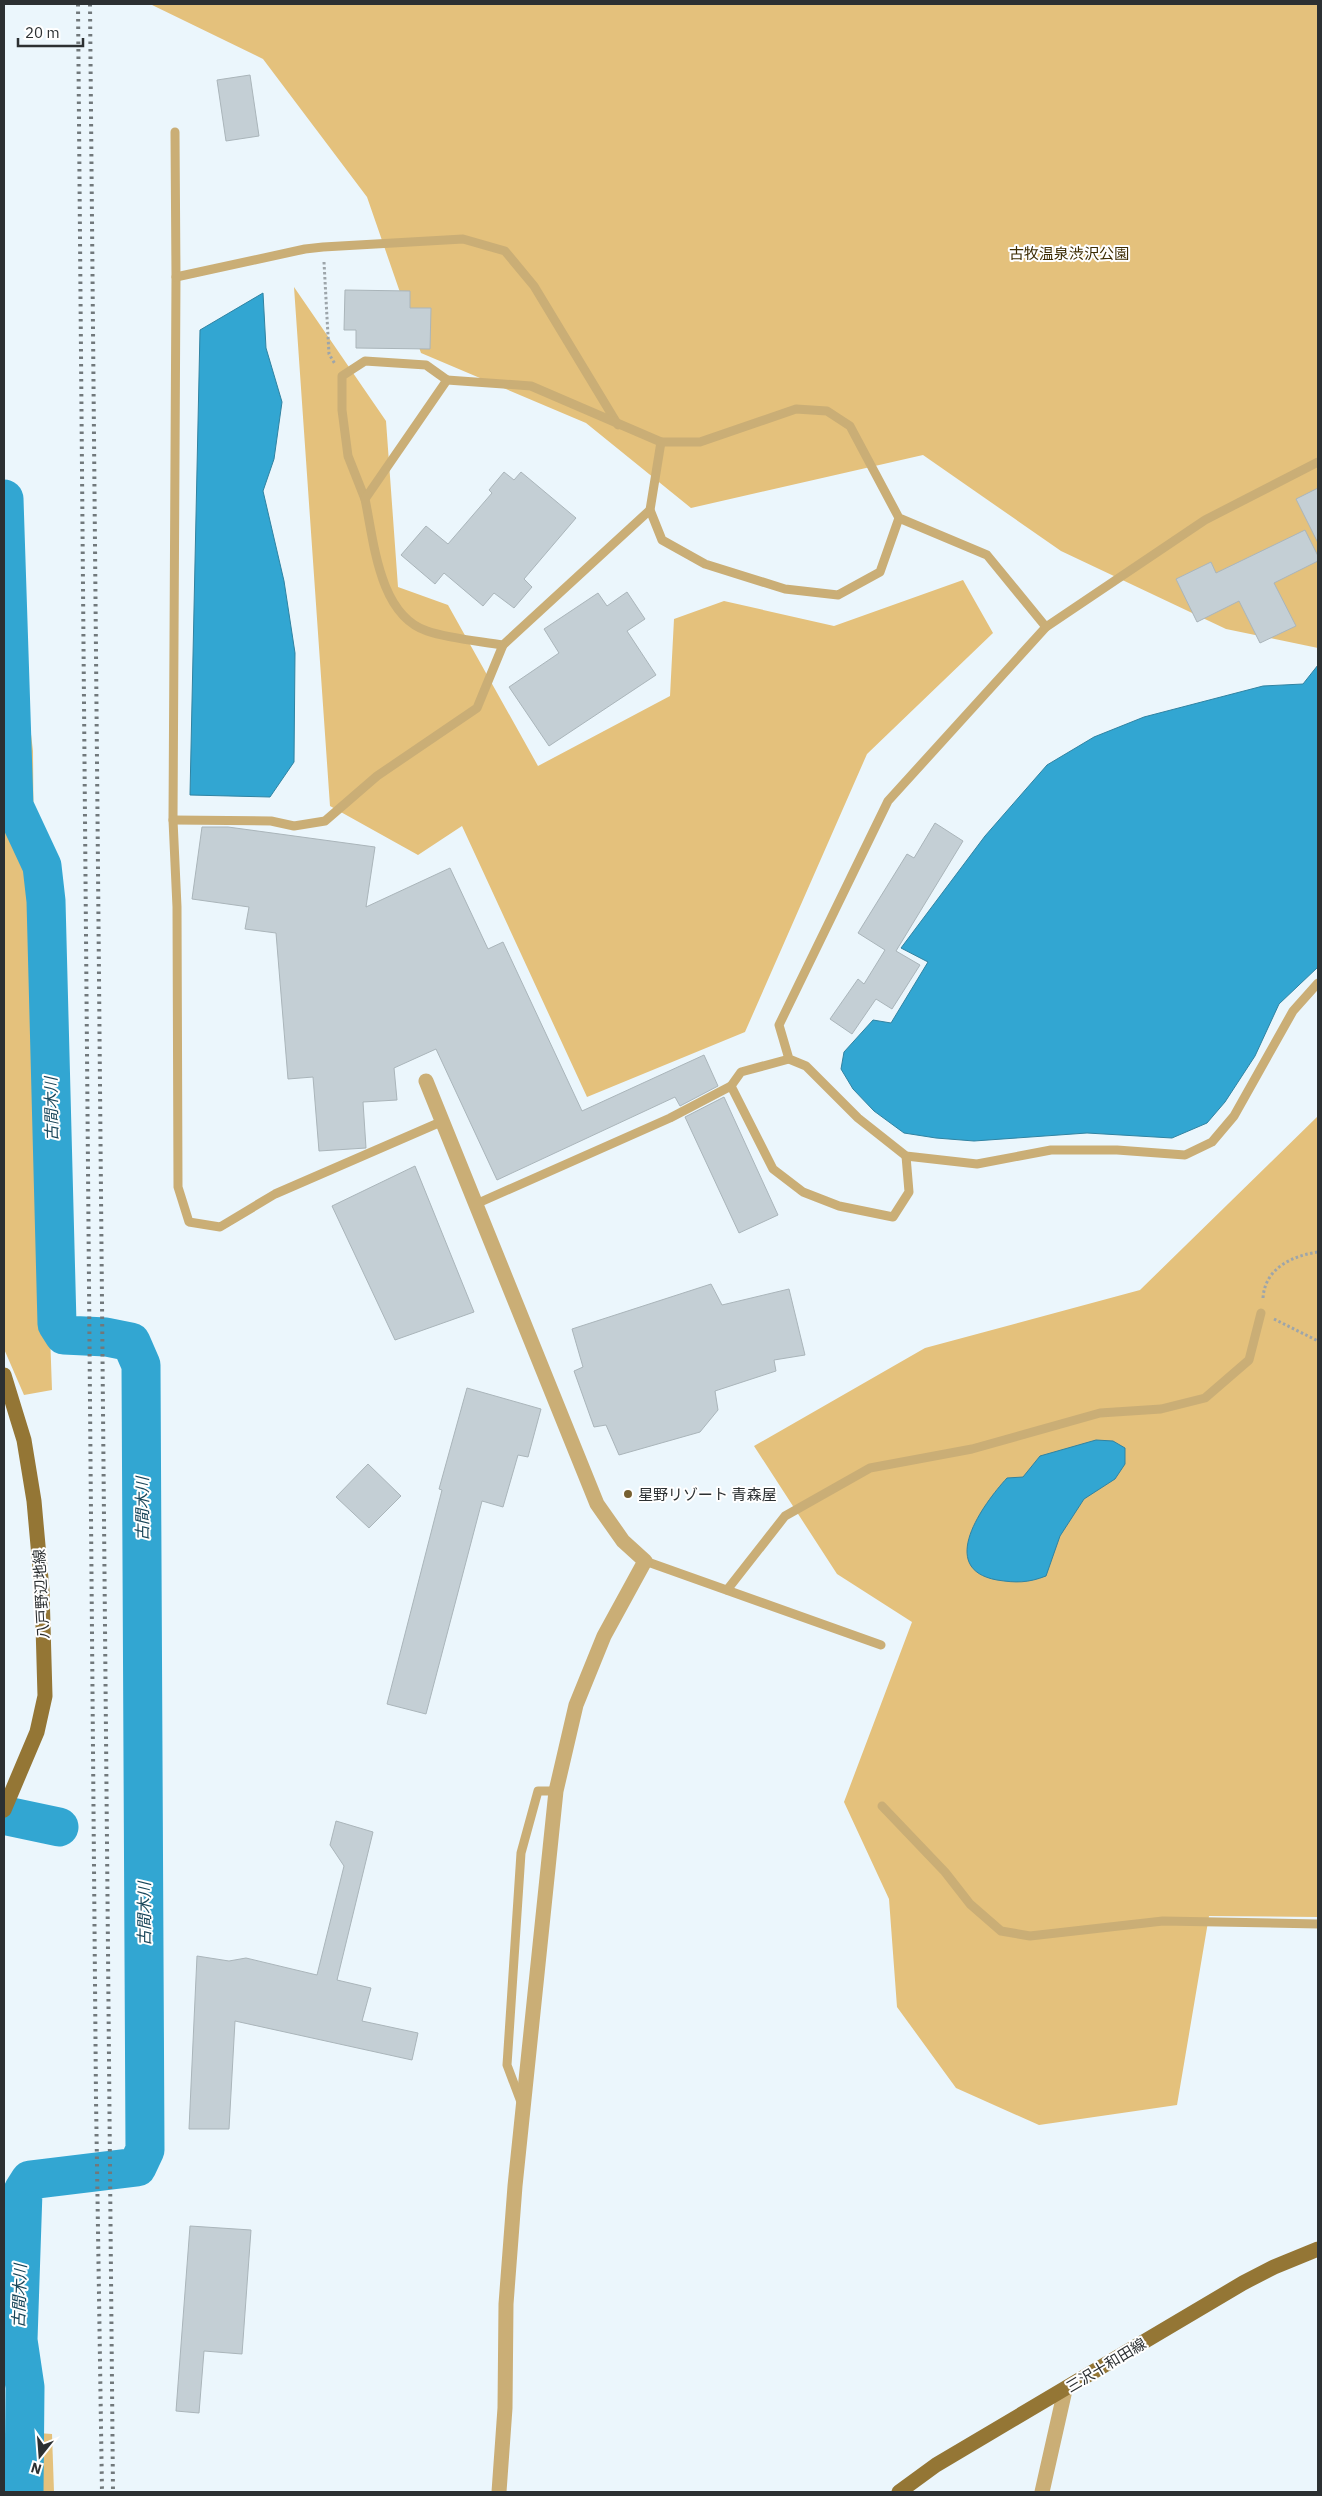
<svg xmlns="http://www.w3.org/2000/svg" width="1322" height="2496" font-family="'IBM Plex Sans','Noto Sans JP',sans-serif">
	<rect width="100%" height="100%" fill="#ebf6fc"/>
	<!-- green -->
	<g fill="#e4c17c">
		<polygon points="150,4 1318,4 1318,648 1226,629 1061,551 923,455 691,508 586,423 421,353 367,197 263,59"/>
		<polygon points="294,287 386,421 398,587 448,605 538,766 670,696 674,619 724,601 834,626 963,580 993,633 867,754 745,1032 587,1097 462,826 418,855 330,806"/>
		<polygon points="4,527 8,541 33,751 34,877 52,1390 24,1395 4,1349"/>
		<polygon points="1318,1116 1318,1917 1209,1916 1177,2105 1039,2125 956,2088 897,2007 889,1899 844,1802 912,1622 837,1574 754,1446 925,1348 1140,1290"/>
		<polygon points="4,2433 12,2434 14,2492 4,2492"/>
		<polygon points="38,2433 52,2434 54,2492 38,2492"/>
	</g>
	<!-- water -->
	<g fill="#32a6d2" stroke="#3083a2">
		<polygon points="263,293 266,348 282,402 274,459 263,491 284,581 295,653 294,762 270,797 190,795 200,330"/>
		<polygon points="1318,665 1318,967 1279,1004 1255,1056 1225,1102 1207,1123 1172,1138 1087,1133 974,1141 936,1138 904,1133 874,1111 853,1089 841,1069 844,1052 873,1020 891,1023 928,962 901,948 985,836 1047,765 1094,737 1144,717 1263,686 1303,684"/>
		<path d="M1096 1440 1113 1441 1125 1448V1464L1115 1479 1084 1499 1060 1536 1046 1576C1028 1583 1016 1583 997 1580 936 1569 983 1504 1007 1478L1023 1477 1040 1456Z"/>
		<polygon points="38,2433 38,2492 14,2492 12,2434"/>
	</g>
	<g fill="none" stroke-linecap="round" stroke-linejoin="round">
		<!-- river -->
		<g stroke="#32a6d2" stroke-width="39">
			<polyline points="4,499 14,806 42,866 46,901 57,1324 64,1335 106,1337 131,1342 141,1365 145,2150 137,2167 30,2180 23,2191 18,2340 25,2387 24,2492"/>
			<polyline points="7,1816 59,1827"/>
		</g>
	</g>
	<!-- building -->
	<g fill="#c4cfd5" stroke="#aab5ba">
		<polygon points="250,75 259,136 226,141 217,80"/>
		<polygon points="345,290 410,291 410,308 431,308 430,349 356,348 356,330 344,330"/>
		<polygon points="504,472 514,480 521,472 576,518 524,579 532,587 514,608 494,593 483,606 444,573 435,584 401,555 426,526 448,544 492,493 489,490"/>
		<polygon points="1318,488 1318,543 1296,499"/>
		<polygon points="1305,530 1318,556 1318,561 1274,583 1296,626 1260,643 1239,601 1197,622 1176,579 1211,562 1216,573"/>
		<polygon points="627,592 645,619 627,631 656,675 549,746 509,687 559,653 544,629 598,593 607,606"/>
		<polygon points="935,823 963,841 896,951 920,965 892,1009 876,999 852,1034 830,1019 858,979 864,984 885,950 858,933 907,854 914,858"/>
		<polygon points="202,827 228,827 375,847 366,907 450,868 488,949 503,942 582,1111 704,1055 718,1086 680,1106 675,1097 497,1180 436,1049 394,1068 397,1100 363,1102 366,1148 319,1151 313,1077 288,1079 276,933 245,929 249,907 192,899"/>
		<polygon points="724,1097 778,1215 739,1233 685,1117"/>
		<polygon points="415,1166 474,1312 395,1340 332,1206"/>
		<polygon points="711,1284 722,1305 789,1289 805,1355 774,1360 776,1371 715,1391 718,1410 700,1432 619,1455 606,1425 594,1427 574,1371 583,1367 572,1329"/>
		<polygon points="467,1388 541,1409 528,1457 518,1455 503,1507 482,1501 426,1714 387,1704 442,1490 439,1489"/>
		<polygon points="368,1464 401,1496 369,1528 336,1497"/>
		<polygon points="336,1821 373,1832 337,1980 371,1988 362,2021 418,2033 412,2060 235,2021 229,2129 189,2129 197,1956 229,1961 246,1958 317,1975 344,1866 330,1845"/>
		<polygon points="190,2226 251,2230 242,2354 204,2351 199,2413 176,2411"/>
	</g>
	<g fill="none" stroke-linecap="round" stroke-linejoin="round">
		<!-- path -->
		<g stroke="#9da5aa" stroke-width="3" stroke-dasharray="2.5 2.5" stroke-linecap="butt">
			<polyline points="324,262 329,354 335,364"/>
			<path d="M1263 1298C1265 1268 1292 1256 1318 1252"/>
			<polyline points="1274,1319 1318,1341"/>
		</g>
		<!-- lane -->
		<g stroke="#caae76" stroke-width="9">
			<polyline points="175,132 176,277 173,820 177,907 178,1187 189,1222 220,1227 275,1194 443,1121"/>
			<polyline points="176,277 305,249 323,247 463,239 505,251 534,286 618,425"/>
			<polyline points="661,442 650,510 662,540 705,564 785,589 838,595 880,572 899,518"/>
			<polyline points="1318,462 1205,520 1046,627 888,801 779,1025 789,1059 806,1066 858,1118 906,1156 977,1164 1051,1150 1117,1150 1185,1155 1212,1142 1234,1116 1293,1011 1318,983"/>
			<polyline points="365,499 348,456 342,410 342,376 365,361 426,365 447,380"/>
			<path d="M650 510 503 645C479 641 451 639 427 631 379 615 374 542 365 499L447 380 531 386 661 442H700L796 409 827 411 850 426 899 518 987 555 1046 627"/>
			<polyline points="173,820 271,821 294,826 325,821 377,776 477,708 503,645"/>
			<polyline points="731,1086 773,1169 803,1192 839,1206 893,1217 909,1192 906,1156"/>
			<polyline points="476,1204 670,1118 731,1086 741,1072 789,1059"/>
			<polyline points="645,1561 881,1645"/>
			<polyline points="727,1590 785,1516 870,1468 972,1449 1100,1413 1161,1409 1205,1398 1249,1360 1261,1313"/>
			<polyline points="882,1806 945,1872 970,1904 1001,1931 1030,1936 1163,1921 1318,1924"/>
			<polyline points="521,2102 507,2065 521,1853 538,1791 556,1791"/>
		</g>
		<!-- street -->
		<g stroke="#caae76" stroke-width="15">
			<polyline points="426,1081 597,1504 623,1541 645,1561 604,1636 576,1705 556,1791 515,2186 506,2304 505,2408 499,2492"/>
			<polyline points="1042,2492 1065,2390"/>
		</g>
		<!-- primary -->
		<g stroke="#947635" stroke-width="15">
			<polyline points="4,1375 24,1440 34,1501 42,1590 45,1696 37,1732 4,1810"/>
			<polyline points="899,2492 936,2465 1243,2283 1274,2267 1318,2249"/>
		</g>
		<!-- rail -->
		<g stroke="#71787b" stroke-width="4" stroke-dasharray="2.5 5" stroke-linecap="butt">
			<polyline points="78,4 96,2099 102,2492"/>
			<polyline points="90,4 113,2492"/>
		</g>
	</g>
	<!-- markers -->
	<circle fill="#776030" stroke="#fff" stroke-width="2" cx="628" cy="1494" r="5"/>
	<g text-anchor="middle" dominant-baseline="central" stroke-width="4" stroke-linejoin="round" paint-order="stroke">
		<!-- park labels -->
		<g font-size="15" fill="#3d2c03" stroke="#fff">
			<text x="1069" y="253">古牧温泉渋沢公園</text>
		</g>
		<!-- poi labels -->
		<g font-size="15" fill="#2c3032" stroke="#fff" text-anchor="start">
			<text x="638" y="1494">星野リゾート 青森屋</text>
		</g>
		<!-- street labels -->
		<g font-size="15" fill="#2c3032" stroke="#fff">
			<text transform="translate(41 1594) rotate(-93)">八戸野辺地線</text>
			<text transform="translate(1106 2365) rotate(-31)">三沢十和田線</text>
		</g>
		<!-- water labels -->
		<g font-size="16" font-style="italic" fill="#18465a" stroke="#fff">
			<text transform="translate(51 1109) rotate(-91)">古間木川</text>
			<text transform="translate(142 1509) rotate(-90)">古間木川</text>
			<text transform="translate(144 1914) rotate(-90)">古間木川</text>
			<text transform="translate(19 2296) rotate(-88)">古間木川</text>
		</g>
	</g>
	<!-- border -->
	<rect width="1322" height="2496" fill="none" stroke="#2c3032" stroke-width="10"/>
	<!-- north arrow -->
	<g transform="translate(40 2456) rotate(197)" stroke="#ffffff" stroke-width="4" paint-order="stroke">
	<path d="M0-4L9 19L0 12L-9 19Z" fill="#2c3032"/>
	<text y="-8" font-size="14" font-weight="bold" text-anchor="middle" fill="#2c3032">N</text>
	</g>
	<!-- scale -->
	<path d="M18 38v8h65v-8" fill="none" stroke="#2c3032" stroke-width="2.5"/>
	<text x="25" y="38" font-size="15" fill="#2c3032" stroke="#ffffff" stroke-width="4" paint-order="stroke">20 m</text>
</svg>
